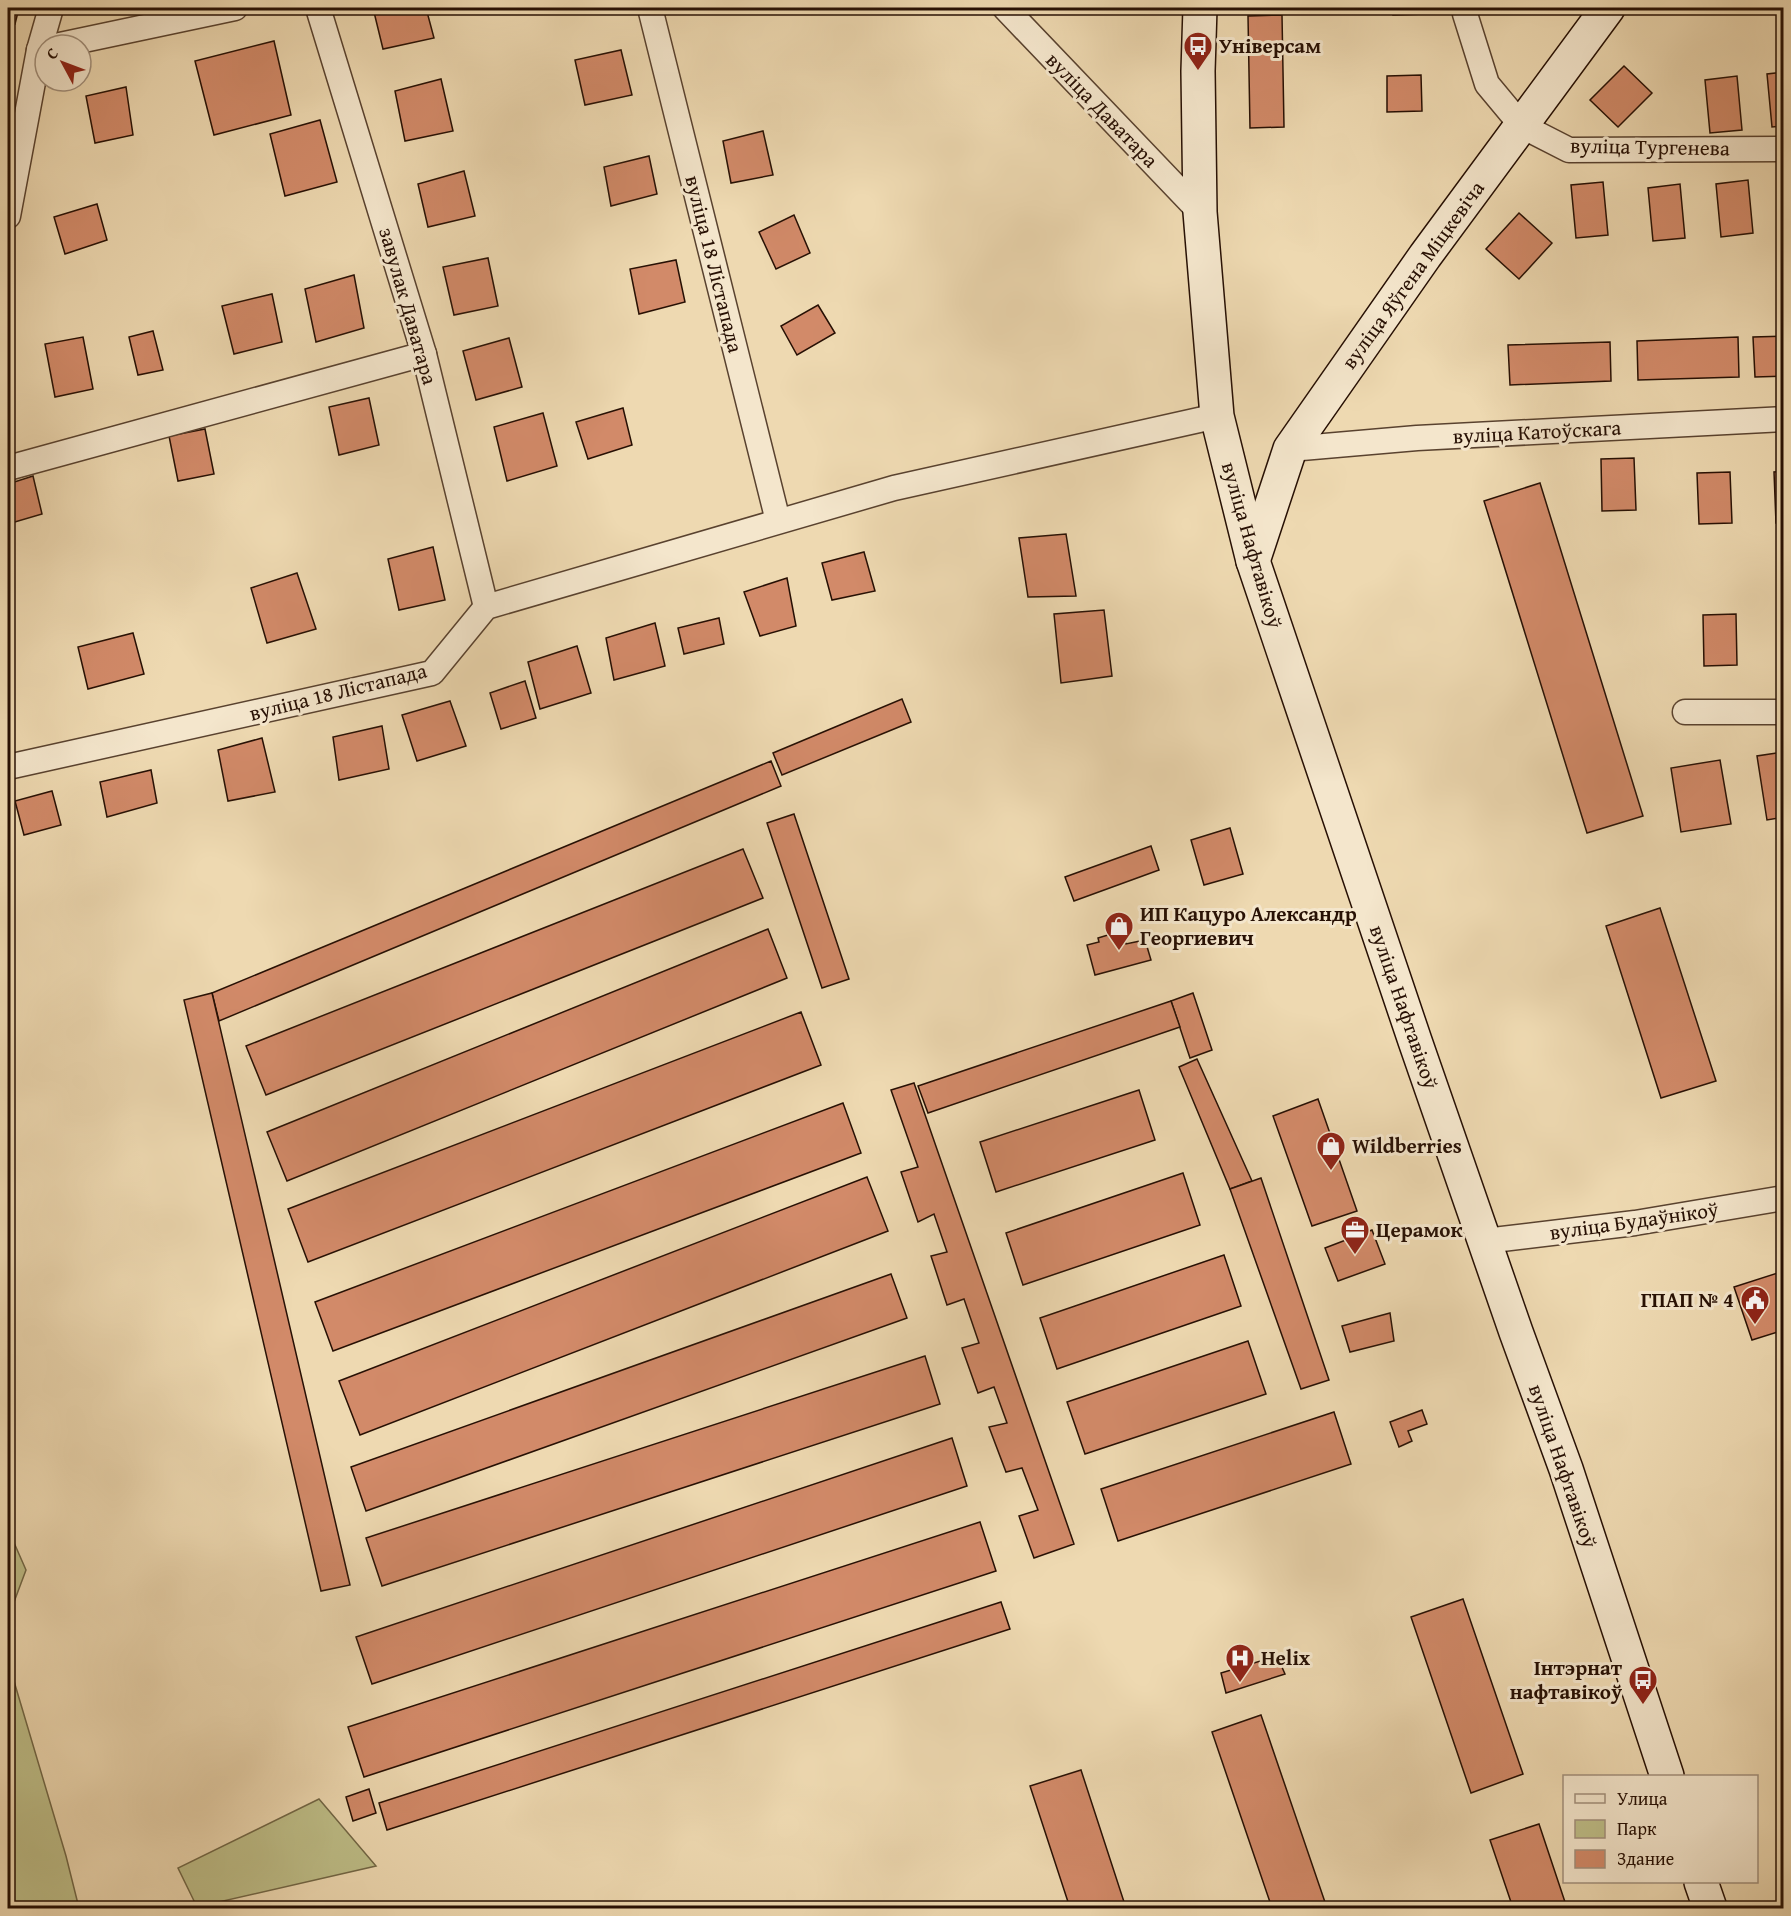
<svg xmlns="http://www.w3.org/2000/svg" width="1791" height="1916" viewBox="0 0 1791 1916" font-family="'Gentium Book Plus',serif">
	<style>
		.green { fill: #bebe88; stroke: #726746; stroke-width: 1.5 }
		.building { fill: #d28a69; stroke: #271004; stroke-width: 1.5 }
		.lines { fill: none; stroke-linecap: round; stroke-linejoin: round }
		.street-casing { stroke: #59422f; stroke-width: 27 }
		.secondary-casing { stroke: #271004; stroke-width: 36 }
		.street { stroke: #f4e6cc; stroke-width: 24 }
		.secondary { stroke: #f4e6cc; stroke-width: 33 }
		.labels { text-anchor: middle; stroke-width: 6; stroke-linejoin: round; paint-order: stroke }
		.poi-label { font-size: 21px; font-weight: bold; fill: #271004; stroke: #f4e6cc; text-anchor: start }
		.street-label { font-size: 21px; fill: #271004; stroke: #f4e6cc }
	</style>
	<rect width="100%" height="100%" fill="#eed9b1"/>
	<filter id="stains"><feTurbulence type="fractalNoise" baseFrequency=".00333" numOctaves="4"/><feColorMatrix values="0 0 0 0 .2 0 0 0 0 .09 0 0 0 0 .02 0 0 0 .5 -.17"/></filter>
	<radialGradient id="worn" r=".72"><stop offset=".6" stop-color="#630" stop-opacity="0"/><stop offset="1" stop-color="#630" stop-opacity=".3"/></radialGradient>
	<g class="green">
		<polygon points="8,1529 26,1570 8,1618"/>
		<polygon points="8,1661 66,1856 79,1908 8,1908"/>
		<polygon points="319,1799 376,1866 197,1907 178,1868"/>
	</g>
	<g class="building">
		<polygon points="8,8 19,8 15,24 8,22"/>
		<polygon points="373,8 426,8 434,38 383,49"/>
		<polygon points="1393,8 1427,8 1427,14 1393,15"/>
		<polygon points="1282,15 1284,127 1250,128 1248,16"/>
		<polygon points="274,41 291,115 214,135 195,61"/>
		<polygon points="621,50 632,95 585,105 575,60"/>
		<polygon points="1624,66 1652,93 1618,127 1590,100"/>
		<polygon points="1784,72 1784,126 1772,127 1767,74"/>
		<polygon points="1421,75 1422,111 1387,112 1387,76"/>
		<polygon points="1737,76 1742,130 1710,133 1705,80"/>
		<polygon points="441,79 453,131 405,141 395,91"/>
		<polygon points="126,87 133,135 95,143 86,96"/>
		<polygon points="320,120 337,182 285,196 270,134"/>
		<polygon points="763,131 773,175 731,183 723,141"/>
		<polygon points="649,156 657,194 611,206 604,167"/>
		<polygon points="464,171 475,216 428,227 418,184"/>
		<polygon points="1748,180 1753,233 1721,237 1716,184"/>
		<polygon points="1603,182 1608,235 1576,238 1571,185"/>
		<polygon points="1680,184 1685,238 1653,241 1648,188"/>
		<polygon points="97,204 107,240 65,254 54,217"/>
		<polygon points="1519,213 1552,243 1519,279 1486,249"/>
		<polygon points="794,215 810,253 776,269 759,232"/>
		<polygon points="488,258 498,306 454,315 443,267"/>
		<polygon points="676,260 685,302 639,314 630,269"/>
		<polygon points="354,275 364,328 316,342 305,289"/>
		<polygon points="272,294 282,342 234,354 222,306"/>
		<polygon points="818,305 835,333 797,355 781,326"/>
		<polygon points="153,331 163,370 138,375 129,337"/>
		<polygon points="1784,336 1784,376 1755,377 1753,337"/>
		<polygon points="83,337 93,389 55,397 45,344"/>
		<polygon points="1738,337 1739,377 1638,380 1637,341"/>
		<polygon points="509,338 522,387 476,400 463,351"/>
		<polygon points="1610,342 1611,381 1510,385 1508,345"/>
		<polygon points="369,398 379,445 339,455 329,407"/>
		<polygon points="623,408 632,445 588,459 576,422"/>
		<polygon points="543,413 557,466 507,481 494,427"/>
		<polygon points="205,429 214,474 178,481 169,436"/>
		<polygon points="1634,458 1636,510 1602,511 1601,459"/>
		<polygon points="1784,471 1784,523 1776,523 1774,472"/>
		<polygon points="1730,472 1732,523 1699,524 1697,473"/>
		<polygon points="33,476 42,514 8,524 8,484"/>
		<polygon points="1540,483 1643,816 1587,833 1484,501"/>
		<polygon points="1066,534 1076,596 1028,597 1019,538"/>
		<polygon points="433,547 445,600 399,610 388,559"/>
		<polygon points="864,552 875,591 832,600 822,563"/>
		<polygon points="297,573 316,629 267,643 251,588"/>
		<polygon points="787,578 796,626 760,636 744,592"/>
		<polygon points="1104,610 1112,676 1061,683 1054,614"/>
		<polygon points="1736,614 1737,665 1704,666 1703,615"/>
		<polygon points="1781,614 1784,614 1784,665 1783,665"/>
		<polygon points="719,618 724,644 684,654 678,628"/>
		<polygon points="655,623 665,666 614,680 606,638"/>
		<polygon points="133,633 144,674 88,689 78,647"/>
		<polygon points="577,646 591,693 540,709 528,662"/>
		<polygon points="525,681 536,718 501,729 490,693"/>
		<polygon points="902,699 911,722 782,775 773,753"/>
		<polygon points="450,701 466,746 417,761 402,715"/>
		<polygon points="382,726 389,769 339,780 333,737"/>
		<polygon points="262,738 275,792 228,801 218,750"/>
		<polygon points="1784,752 1784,817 1767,820 1757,756"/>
		<polygon points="1720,760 1731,824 1681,832 1671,768"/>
		<polygon points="771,761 781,786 219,1021 212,993"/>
		<polygon points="151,770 157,803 107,817 100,782"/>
		<polygon points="52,791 61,825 24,835 15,801"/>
		<polygon points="794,814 849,979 822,988 767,823"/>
		<polygon points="1230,828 1243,874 1204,885 1191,840"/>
		<polygon points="1151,846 1159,870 1074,901 1065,877"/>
		<polygon points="743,849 763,898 266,1095 246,1046"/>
		<polygon points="1660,908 1716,1081 1661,1098 1606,926"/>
		<polygon points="768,929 787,978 287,1181 267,1132"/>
		<polygon points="1121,931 1126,944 1145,940 1151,960 1095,975 1087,945 1099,942 1098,938"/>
		<polygon points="212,993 350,1585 321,1591 184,1000"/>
		<polygon points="1193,993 1212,1050 1190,1058 1171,1001"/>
		<polygon points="1171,1001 1180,1027 928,1113 918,1086"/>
		<polygon points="801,1012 821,1065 308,1262 288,1209"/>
		<polygon points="1197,1059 1252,1181 1230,1189 1179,1067"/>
		<polygon points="914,1083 1074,1544 1034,1558 1019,1516 1038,1510 1022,1468 1006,1472 989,1427 1007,1423 994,1387 978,1393 962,1348 979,1343 964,1299 947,1305 931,1256 947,1252 934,1214 918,1222 901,1172 918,1167 891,1090"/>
		<polygon points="1139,1090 1155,1140 996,1192 980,1142"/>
		<polygon points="1318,1099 1357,1211 1312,1226 1273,1116"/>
		<polygon points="843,1103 861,1153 333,1351 315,1302"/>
		<polygon points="1183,1173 1200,1225 1023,1285 1006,1233"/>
		<polygon points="867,1177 888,1231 360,1435 339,1381"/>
		<polygon points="1261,1178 1329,1380 1301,1389 1230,1189"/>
		<polygon points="1372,1230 1385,1264 1338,1281 1325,1248"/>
		<polygon points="1224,1255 1241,1306 1057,1369 1040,1318"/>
		<polygon points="1784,1271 1784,1330 1752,1340 1734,1287"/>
		<polygon points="891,1274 907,1318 366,1511 351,1467"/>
		<polygon points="1390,1313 1394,1341 1350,1352 1342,1326"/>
		<polygon points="1248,1341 1266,1394 1085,1454 1067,1402"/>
		<polygon points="925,1356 940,1404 382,1586 366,1538"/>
		<polygon points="1422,1410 1427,1424 1408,1431 1412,1441 1399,1447 1390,1422"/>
		<polygon points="1334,1412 1351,1464 1118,1541 1101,1489"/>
		<polygon points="952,1438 967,1486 372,1684 356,1637"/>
		<polygon points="980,1522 996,1571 364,1777 348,1727"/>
		<polygon points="1463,1599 1523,1774 1471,1793 1411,1617"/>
		<polygon points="1001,1602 1010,1629 387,1830 379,1803"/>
		<polygon points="1277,1656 1285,1674 1226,1693 1221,1673"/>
		<polygon points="1261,1715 1327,1908 1272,1908 1212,1732"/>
		<polygon points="1081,1770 1126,1908 1070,1908 1030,1786"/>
		<polygon points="369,1789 376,1813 353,1821 346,1797"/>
		<polygon points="1539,1824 1567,1908 1513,1908 1490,1840"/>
	</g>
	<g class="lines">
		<g class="street-casing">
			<g id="street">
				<polyline points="318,8 424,354 486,607"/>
				<polyline points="650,8 778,521"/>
				<polyline points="1005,8 1200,212"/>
				<polyline points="1465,8 1465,14 1487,84 1522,126 1569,150 1784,149"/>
				<polyline points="60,45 235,8"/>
				<polyline points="39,50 51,8"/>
				<polyline points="8,216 39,50 45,48"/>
				<polyline points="1290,449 1417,438 1784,419"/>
				<polyline points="8,468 424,354"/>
				<polyline points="1685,712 1784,712"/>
				<polyline points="8,767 432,673 486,607 894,488 1217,416"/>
				<polyline points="1485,1241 1635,1223 1784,1198"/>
			</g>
		</g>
		<g class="secondary-casing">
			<g id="secondary">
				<polyline points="1200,8 1198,71 1200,212 1217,416 1253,561 1415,1041 1516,1332 1566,1469 1667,1776"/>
				<polyline points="1253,561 1290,449 1425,256 1608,8"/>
				<polyline points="1701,1882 1710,1908"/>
			</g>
		</g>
		<use href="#street" class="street"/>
		<use href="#secondary" class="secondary"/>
	</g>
	<defs>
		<g id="bus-pin" transform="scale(1.5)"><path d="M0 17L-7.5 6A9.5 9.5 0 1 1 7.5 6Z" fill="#8f2418" stroke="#f4e6cc"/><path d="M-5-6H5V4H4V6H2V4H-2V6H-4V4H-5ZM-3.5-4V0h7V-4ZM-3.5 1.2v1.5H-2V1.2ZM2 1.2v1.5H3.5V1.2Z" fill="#fff"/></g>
		<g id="shop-pin" transform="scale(1.5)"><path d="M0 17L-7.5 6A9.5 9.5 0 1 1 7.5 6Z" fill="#8f2418" stroke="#f4e6cc"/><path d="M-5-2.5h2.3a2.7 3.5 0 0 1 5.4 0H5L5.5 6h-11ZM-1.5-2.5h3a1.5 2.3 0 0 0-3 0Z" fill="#fff"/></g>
		<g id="office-pin" transform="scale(1.5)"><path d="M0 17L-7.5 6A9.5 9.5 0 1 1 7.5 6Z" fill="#8f2418" stroke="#f4e6cc"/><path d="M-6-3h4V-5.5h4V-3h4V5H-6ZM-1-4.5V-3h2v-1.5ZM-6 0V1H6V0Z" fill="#fff"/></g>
		<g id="civic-pin" transform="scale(1.5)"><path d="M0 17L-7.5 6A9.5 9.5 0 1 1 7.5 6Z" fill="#8f2418" stroke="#f4e6cc"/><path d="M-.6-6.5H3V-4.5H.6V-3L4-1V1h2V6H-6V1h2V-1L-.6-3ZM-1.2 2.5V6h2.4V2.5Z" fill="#fff"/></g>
		<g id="hospital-pin" transform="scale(1.5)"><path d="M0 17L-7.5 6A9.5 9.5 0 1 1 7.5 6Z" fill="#8f2418" stroke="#f4e6cc"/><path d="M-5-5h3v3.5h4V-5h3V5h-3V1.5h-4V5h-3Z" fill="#fff"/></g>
	</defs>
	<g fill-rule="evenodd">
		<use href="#bus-pin" x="1198" y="46"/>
		<use href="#shop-pin" x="1119" y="926"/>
		<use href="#shop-pin" x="1331" y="1146"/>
		<use href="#office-pin" x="1355" y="1230"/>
		<use href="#civic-pin" x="1755" y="1300"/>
		<use href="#hospital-pin" x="1240" y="1658"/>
		<use href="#bus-pin" x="1643" y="1680"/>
	</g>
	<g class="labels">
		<g class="poi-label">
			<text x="1219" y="53">Універсам</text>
			<text x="1140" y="921">ИП Кацуро Александр<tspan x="1140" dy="24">Георгиевич</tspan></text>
			<text x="1352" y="1153">Wildberries</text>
			<text x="1376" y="1237">Церамок</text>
			<text x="1734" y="1307" text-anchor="end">ГПАП № 4</text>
			<text x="1261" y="1665">Helix</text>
			<text x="1622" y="1675" text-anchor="end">Інтэрнат<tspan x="1622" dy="24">нафтавікоў</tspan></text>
		</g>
		<g class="street-label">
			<text transform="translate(1102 110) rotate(46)" y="7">вуліца Даватара</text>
			<text transform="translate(1650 147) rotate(1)" y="7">вуліца Тургенева</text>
			<text transform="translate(714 264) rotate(76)" y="7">вуліца 18 Лістапада</text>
			<text transform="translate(1413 275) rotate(-54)" y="7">вуліца Яўгена Міцкевіча</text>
			<text transform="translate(408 306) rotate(74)" y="7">завулак Даватара</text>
			<text transform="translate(1537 432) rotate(-3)" y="7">вуліца Катоўскага</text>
			<text transform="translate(1252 545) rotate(74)" y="7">вуліца Нафтавікоў</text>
			<text transform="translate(338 692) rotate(-14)" y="7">вуліца 18 Лістапада</text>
			<text transform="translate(1404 1007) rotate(71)" y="7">вуліца Нафтавікоў</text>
			<text transform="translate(1634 1221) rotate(-8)" y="7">вуліца Будаўнікоў</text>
			<text transform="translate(1563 1466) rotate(71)" y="7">вуліца Нафтавікоў</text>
		</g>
	</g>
	<rect width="1791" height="1916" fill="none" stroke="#eed9b1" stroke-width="30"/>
	<rect x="9" y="9" width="1773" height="1898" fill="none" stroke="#271004" stroke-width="3"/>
	<rect x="15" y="15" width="1761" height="1886" fill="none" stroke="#271004" stroke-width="1.5"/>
	<rect x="1563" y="1775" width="195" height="108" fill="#f4e6cc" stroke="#a2907c" stroke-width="1.5"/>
	<rect x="1575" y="1794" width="30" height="9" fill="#f4e6cc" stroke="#a2907c" stroke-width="1.5"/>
	<text x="1617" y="1805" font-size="18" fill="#271004">Улица</text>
	<rect x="1575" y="1820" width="30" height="18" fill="#bebe88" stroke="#a2907c" stroke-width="1.5"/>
	<text x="1617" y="1835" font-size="18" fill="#271004">Парк</text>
	<rect x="1575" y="1850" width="30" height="18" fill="#d28a69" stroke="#a2907c" stroke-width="1.5"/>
	<text x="1617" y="1865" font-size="18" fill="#271004">Здание</text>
	<g transform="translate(63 63) rotate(311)"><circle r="28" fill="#f4e6cc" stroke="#a2907c" stroke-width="1.5"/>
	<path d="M0-4.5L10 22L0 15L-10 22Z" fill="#8f2418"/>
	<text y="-9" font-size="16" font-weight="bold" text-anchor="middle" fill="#271004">С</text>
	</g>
	<rect width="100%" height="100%" filter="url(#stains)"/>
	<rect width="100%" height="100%" fill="url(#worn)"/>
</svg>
